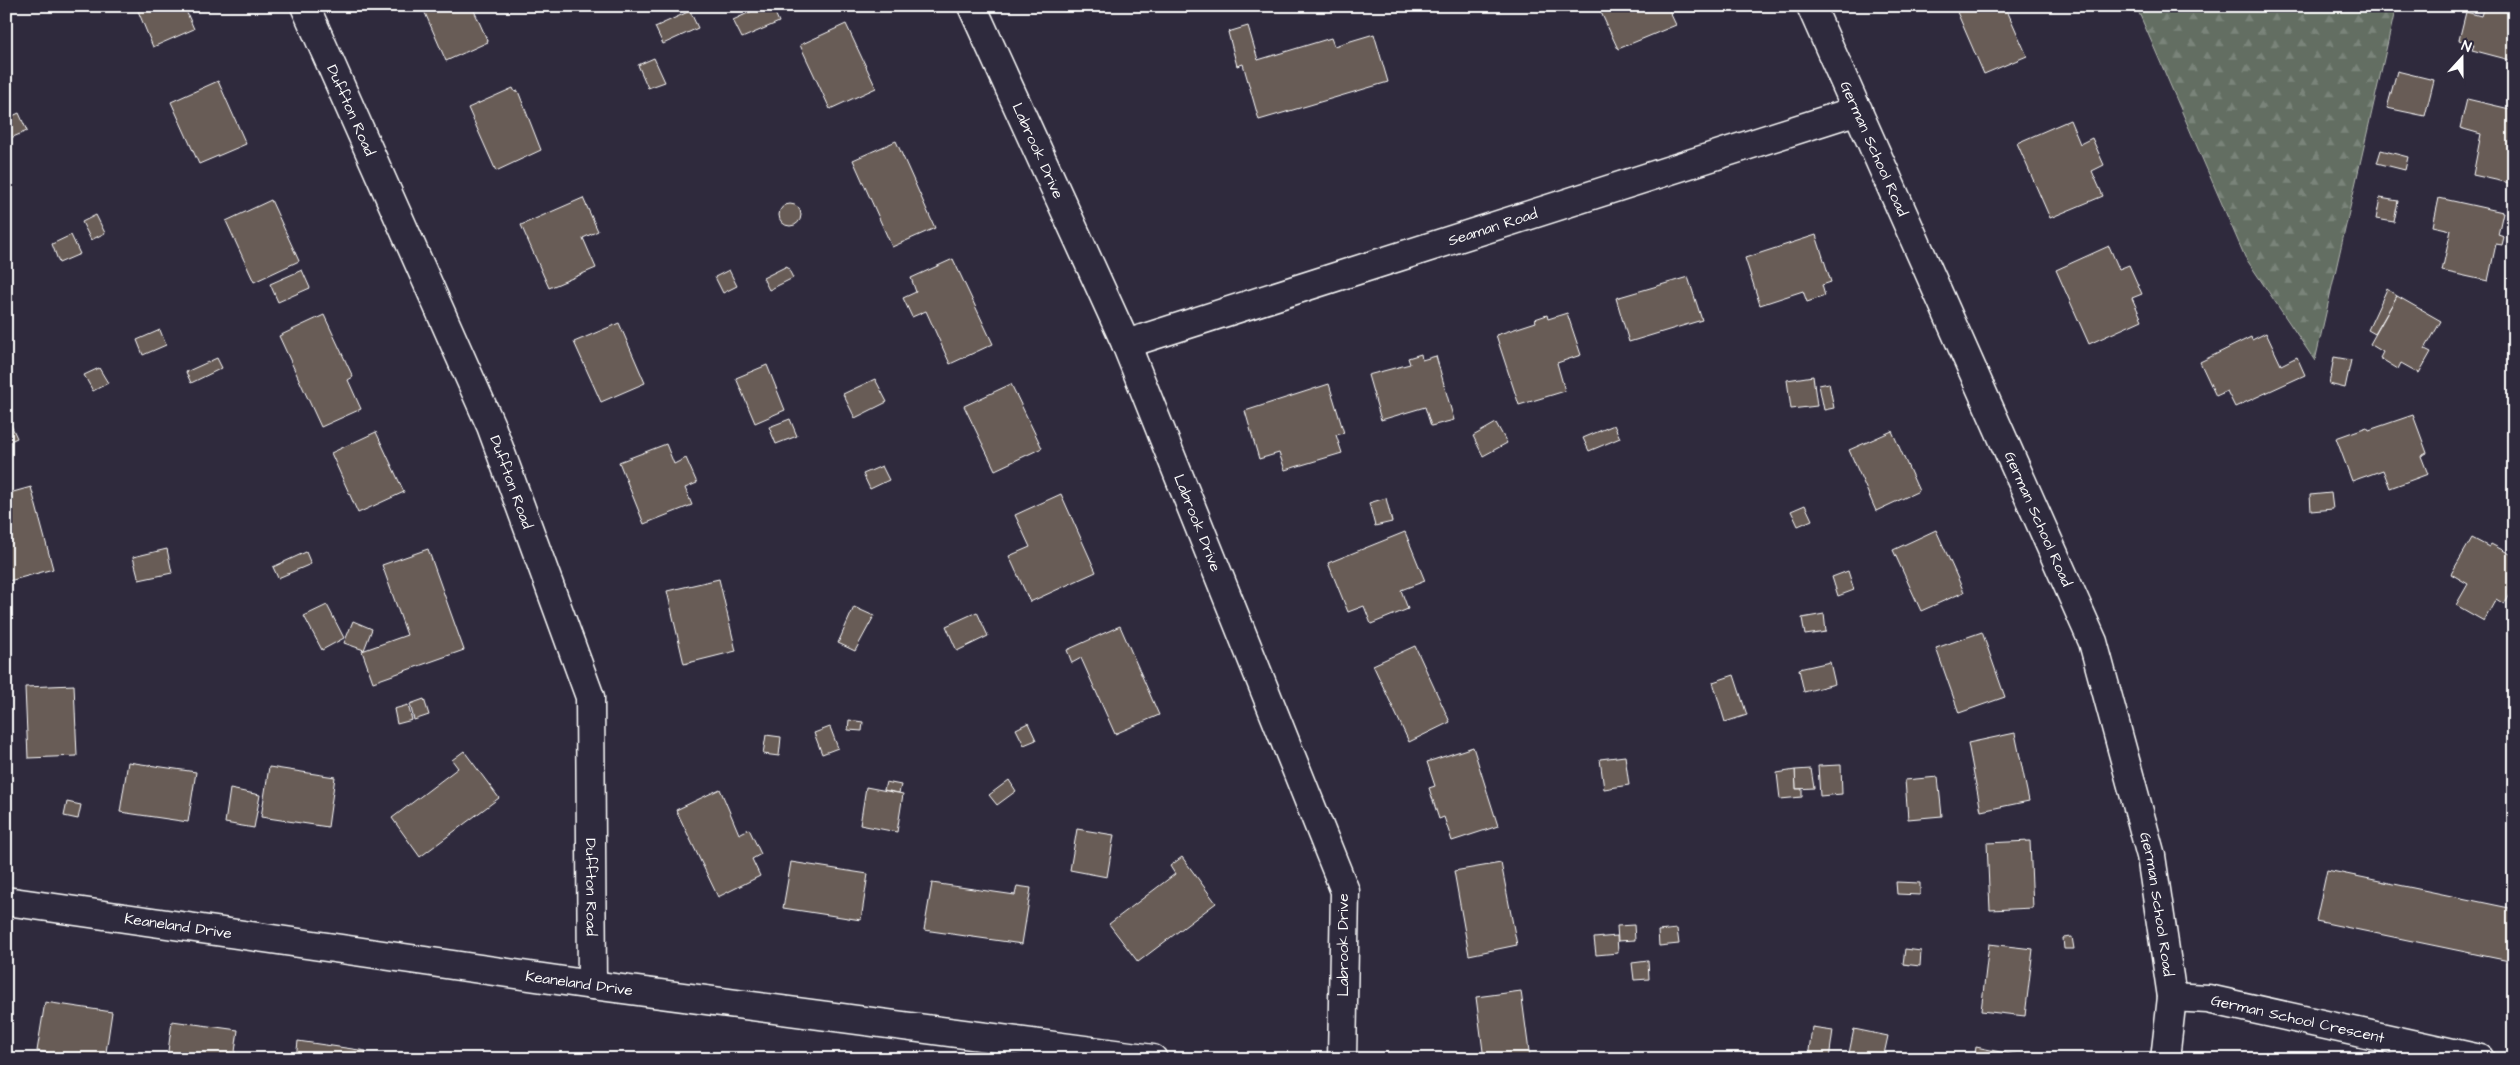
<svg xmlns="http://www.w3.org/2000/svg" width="2520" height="1065" viewBox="0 0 2520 1065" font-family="'Architects Daughter',sans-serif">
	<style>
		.forest { fill: url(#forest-firs); stroke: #b1b6b0 }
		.building { fill: #685b57; stroke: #fff }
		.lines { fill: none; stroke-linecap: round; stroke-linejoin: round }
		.minor-casing { stroke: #fff; stroke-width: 31 }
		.tertiary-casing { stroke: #fff; stroke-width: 31 }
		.minor { stroke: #2f2a3d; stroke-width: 28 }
		.tertiary { stroke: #2f2a3d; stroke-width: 28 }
		.labels { text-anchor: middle; stroke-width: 5; stroke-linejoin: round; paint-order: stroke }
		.street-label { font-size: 15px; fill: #fff; stroke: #2f2a3d }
	</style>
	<defs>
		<pattern id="forest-firs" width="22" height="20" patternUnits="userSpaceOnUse" patternTransform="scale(1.25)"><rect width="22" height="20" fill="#636e62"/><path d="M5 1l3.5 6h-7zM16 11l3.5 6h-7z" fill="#7a847a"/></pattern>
	</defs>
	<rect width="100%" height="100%" fill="#2f2a3d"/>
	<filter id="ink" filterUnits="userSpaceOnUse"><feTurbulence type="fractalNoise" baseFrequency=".02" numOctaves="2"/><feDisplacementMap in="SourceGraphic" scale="10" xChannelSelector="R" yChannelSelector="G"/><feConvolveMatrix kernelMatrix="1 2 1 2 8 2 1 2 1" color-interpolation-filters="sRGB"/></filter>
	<g filter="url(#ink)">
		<polygon class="forest" points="2136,6 2396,6 2315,361 2245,257"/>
		<g class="building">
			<polygon points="136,6 184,6 194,29 153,47"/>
			<polygon points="422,6 472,6 488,42 446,61"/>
			<polygon points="763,6 772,6 779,22 742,38 733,20"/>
			<polygon points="1598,6 1667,6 1676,25 1618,49"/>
			<polygon points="1676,6 1690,6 1678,12"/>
			<polygon points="1969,6 2005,6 2027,56 1984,74 1957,12"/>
			<polygon points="2484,6 2514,9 2514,73 2507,71 2510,60 2472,50 2474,45 2459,40 2466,12 2481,16"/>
			<polygon points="690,11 698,28 663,44 655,27"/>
			<polygon points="846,24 876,88 830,109 800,45"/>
			<polygon points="1248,26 1258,60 1331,38 1334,46 1374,34 1388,82 1259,120 1243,64 1237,66 1228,32"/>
			<polygon points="654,58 665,82 648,88 638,65"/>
			<polygon points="2397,71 2434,80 2425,116 2387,108"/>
			<polygon points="218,81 246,144 199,164 171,102"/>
			<polygon points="513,88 515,92 518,91 541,150 496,171 468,108"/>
			<polygon points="2467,99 2514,110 2514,184 2473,175 2481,134 2460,128"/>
			<polygon points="19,113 27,131 6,140 6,119"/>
			<polygon points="2070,120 2080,144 2092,138 2104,165 2092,171 2103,196 2050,218 2017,143"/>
			<polygon points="896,141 935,228 892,247 853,160"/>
			<polygon points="2381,150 2408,157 2405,170 2377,163"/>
			<polygon points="583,198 598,231 583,238 596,268 549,288 521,225"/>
			<polygon points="2380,198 2398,201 2394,222 2376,219"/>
			<polygon points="2439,198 2503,212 2498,235 2504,237 2502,245 2496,244 2488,281 2442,271 2451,230 2433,226"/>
			<polygon points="271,200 299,261 254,282 226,221"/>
			<circle cx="790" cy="215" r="11"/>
			<polygon points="96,215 105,233 91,240 82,222"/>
			<polygon points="71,235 80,254 59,263 52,244"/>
			<polygon points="1816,235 1831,282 1822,285 1825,296 1807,302 1803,291 1760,305 1745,258"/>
			<polygon points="2109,246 2119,269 2129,265 2142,294 2132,298 2142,320 2089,344 2056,270"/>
			<polygon points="953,259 993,344 950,364 926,311 912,317 903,298 916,292 911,278"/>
			<polygon points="787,266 793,278 769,290 763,278"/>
			<polygon points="302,270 310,288 278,302 270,284"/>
			<polygon points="729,270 737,286 723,293 715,277"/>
			<polygon points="1688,277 1702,320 1629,342 1616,298"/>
			<polygon points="2387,289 2397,296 2375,334 2368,330"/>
			<polygon points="2397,296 2441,321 2425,349 2431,352 2419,373 2401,363 2398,369 2380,358 2383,352 2370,344"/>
			<polygon points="1567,313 1581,355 1557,363 1565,391 1519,405 1496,335 1536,322 1535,319 1547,315 1548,319"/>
			<polygon points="324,315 353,377 348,380 361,409 321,427 279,336"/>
			<polygon points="619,323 645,383 601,402 574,342"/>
			<polygon points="160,330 166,345 143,355 137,340"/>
			<polygon points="2266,333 2281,365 2297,357 2305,375 2235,407 2227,391 2216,396 2200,362 2251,337 2252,340"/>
			<polygon points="1421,354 1422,360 1436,356 1454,420 1431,426 1425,407 1381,420 1368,375 1410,364 1408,358"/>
			<polygon points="2334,357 2351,360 2345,388 2329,384"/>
			<polygon points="217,358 222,368 191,383 186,372"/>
			<polygon points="767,365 785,410 755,423 736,378"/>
			<polygon points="99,368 108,383 93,391 84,375"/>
			<polygon points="1813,376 1817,406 1791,409 1787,380"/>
			<polygon points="875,379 887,402 855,418 843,394"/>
			<polygon points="1829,383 1834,408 1824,410 1819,385"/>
			<polygon points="1011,384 1042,448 995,470 964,406"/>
			<polygon points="1329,384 1344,433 1336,435 1342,453 1285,470 1279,453 1259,459 1245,411"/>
			<polygon points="6,414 17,438 6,443"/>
			<polygon points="2413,415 2427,453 2421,456 2428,474 2390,488 2383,470 2352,481 2336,438 2367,427 2369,430"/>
			<polygon points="790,419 797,436 776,444 769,427"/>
			<polygon points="1496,423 1507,443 1483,456 1473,436"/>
			<polygon points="1614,425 1620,438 1589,451 1583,438"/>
			<polygon points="1892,431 1919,491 1876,511 1849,450"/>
			<polygon points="376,432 404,492 358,513 331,453"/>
			<polygon points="666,444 674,464 686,458 697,483 685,488 692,505 644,524 619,462"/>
			<polygon points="882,466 889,480 870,489 863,474"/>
			<polygon points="31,487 53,569 9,581 6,571 6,494"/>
			<polygon points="2331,493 2333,509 2311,511 2310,495"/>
			<polygon points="1061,494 1096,572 1030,602 1009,556 1030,547 1015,515"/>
			<polygon points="1386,498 1392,522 1375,526 1369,503"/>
			<polygon points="1805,505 1812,520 1798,526 1791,511"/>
			<polygon points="1936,530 1964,592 1921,611 1893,550"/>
			<polygon points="1405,532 1425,581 1401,590 1408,609 1371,624 1364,606 1348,612 1328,563"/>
			<polygon points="2472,538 2489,547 2491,544 2514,556 2514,587 2504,604 2496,599 2484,621 2456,605 2468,584 2451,574"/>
			<polygon points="167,549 172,573 139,580 133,557"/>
			<polygon points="428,549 464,650 373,682 362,651 407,635 382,565"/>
			<polygon points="306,552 311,564 278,578 273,567"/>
			<polygon points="1848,571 1854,590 1838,596 1832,577"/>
			<polygon points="719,579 736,651 684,664 667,591"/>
			<polygon points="327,605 344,638 322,650 304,616"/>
			<polygon points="854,607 874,616 855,651 838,643"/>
			<polygon points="977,612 988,636 957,651 946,626"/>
			<polygon points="1824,614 1826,632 1805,635 1802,618"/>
			<polygon points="353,621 372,629 364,650 344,643"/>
			<polygon points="1120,626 1159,715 1115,734 1081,658 1072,663 1067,650"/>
			<polygon points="1982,632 2005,697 1959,713 1936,648"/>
			<polygon points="1415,646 1450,722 1409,742 1373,665"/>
			<polygon points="1830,662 1835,684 1804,692 1799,669"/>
			<polygon points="1734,675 1747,715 1725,722 1713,682"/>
			<polygon points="74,685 77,756 28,758 25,687"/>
			<polygon points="424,699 429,715 414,720 410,704"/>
			<polygon points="408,705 412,720 397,724 394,709"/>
			<polygon points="849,720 863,722 862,731 848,730"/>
			<polygon points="1028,723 1036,740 1024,745 1016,729"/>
			<polygon points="830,727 838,748 822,754 814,733"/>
			<polygon points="2015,733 2029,801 1981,811 1968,743"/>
			<polygon points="766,735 781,737 779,756 763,754"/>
			<polygon points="1473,747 1498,826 1452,841 1444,817 1439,819 1429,788 1435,786 1427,762"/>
			<polygon points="464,751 499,798 420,857 392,818 458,768 452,760"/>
			<polygon points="1625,756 1629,785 1604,789 1600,759"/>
			<polygon points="128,762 196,772 188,822 120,812"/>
			<polygon points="1841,765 1842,794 1820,796 1818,766"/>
			<polygon points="269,767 335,777 328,827 261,817"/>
			<polygon points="1811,769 1814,788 1796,789 1795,770"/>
			<polygon points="1795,770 1796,789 1802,789 1802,797 1780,799 1777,773"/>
			<polygon points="1938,777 1942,816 1908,819 1905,780"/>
			<polygon points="1009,780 1016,791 997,805 989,795"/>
			<polygon points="886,782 901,785 899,793 884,790"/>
			<polygon points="866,787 903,794 897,832 860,825"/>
			<polygon points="230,789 260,795 254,828 225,823"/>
			<polygon points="720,789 739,834 749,829 761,854 752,859 760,876 718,897 676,810"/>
			<polygon points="67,802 81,805 78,819 64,816"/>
			<polygon points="1077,829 1114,835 1107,877 1070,870"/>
			<polygon points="2030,841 2033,908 1990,910 1987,843"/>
			<polygon points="1182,857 1216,903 1138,962 1109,924 1175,874 1170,866"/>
			<polygon points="791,862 868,874 861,920 783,908"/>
			<polygon points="1501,863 1517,945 1469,955 1454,871"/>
			<polygon points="2327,870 2514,909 2514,962 2316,921"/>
			<polygon points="1896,882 1920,883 1920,895 1897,894"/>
			<polygon points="932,883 1015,895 1017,886 1031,888 1022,944 924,930"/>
			<polygon points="1634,925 1635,940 1618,941 1617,926"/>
			<polygon points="1677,929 1679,944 1659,946 1658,931"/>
			<polygon points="1617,936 1618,953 1596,955 1594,938"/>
			<polygon points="2072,937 2074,949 2064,949 2063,938"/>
			<polygon points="1989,944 2033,949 2025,1016 1981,1011"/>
			<polygon points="1905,949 1921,951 1920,966 1903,964"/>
			<polygon points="1648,961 1649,979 1634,980 1632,963"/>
			<polygon points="1521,991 1530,1059 1484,1059 1476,997"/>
			<polygon points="45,1002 112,1012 105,1059 87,1059 37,1051"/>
			<polygon points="172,1021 238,1030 234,1059 167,1059"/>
			<polygon points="1812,1027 1833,1030 1829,1059 1808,1059"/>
			<polygon points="1854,1029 1888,1036 1883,1059 1848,1058"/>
			<polygon points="298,1041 366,1051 364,1059 296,1059"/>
			<polygon points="1976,1047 2020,1056 2020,1059 1974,1059"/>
		</g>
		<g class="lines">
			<g class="minor-casing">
				<g id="minor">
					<path id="s1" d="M305 6 491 426 590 697 592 985"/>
					<path id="s2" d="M972 6 1126 344 1345 891 1342 1059"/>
					<path id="s3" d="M1126 344 1858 110"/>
					<path id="s4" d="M6 901 592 985 1153 1059"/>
					<path id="s5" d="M2172 997 2208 999 2480 1059"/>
				</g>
			</g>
			<g class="tertiary-casing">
				<g id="tertiary">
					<path id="s6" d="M1811 6 2093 642 2151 856 2172 997 2165 1059"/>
				</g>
			</g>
			<use href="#minor" class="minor"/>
			<use href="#tertiary" class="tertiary"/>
		</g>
	</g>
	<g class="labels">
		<g class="street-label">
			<text dy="5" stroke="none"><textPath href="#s1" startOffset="114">Duffton Road</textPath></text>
			<text dy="5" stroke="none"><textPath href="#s6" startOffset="156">German School Road</textPath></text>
			<text dy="5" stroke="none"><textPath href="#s2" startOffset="159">Labrook Drive</textPath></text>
			<text dy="5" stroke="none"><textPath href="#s3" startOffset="385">Seaman Road</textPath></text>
			<text dy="5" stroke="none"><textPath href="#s1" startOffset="519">Duffton Road</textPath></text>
			<text dy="5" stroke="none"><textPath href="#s6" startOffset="561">German School Road</textPath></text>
			<text dy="5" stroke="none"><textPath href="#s2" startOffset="564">Labrook Drive</textPath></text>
			<text dy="5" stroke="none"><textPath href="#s1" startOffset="938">Duffton Road</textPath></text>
			<text dy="5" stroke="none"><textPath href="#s6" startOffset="966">German School Road</textPath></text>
			<text dy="5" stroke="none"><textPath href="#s4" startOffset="174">Keaneland Drive</textPath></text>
			<text transform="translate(1343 945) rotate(-90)" y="5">Labrook Drive</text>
			<text dy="5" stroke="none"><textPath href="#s4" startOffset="579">Keaneland Drive</textPath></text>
			<text dy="5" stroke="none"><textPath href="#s5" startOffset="128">German School Crescent</textPath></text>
		</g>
	</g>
	<rect width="2520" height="1065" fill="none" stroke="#2f2a3d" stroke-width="25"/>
	<rect x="12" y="12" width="2495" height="1040" fill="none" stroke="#fff" stroke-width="2" filter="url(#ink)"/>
	<g transform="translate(2462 58) rotate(21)" stroke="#2f2a3d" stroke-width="4" paint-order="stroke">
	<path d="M0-4L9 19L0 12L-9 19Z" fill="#ffffff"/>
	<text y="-8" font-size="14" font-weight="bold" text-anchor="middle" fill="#ffffff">N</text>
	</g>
</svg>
